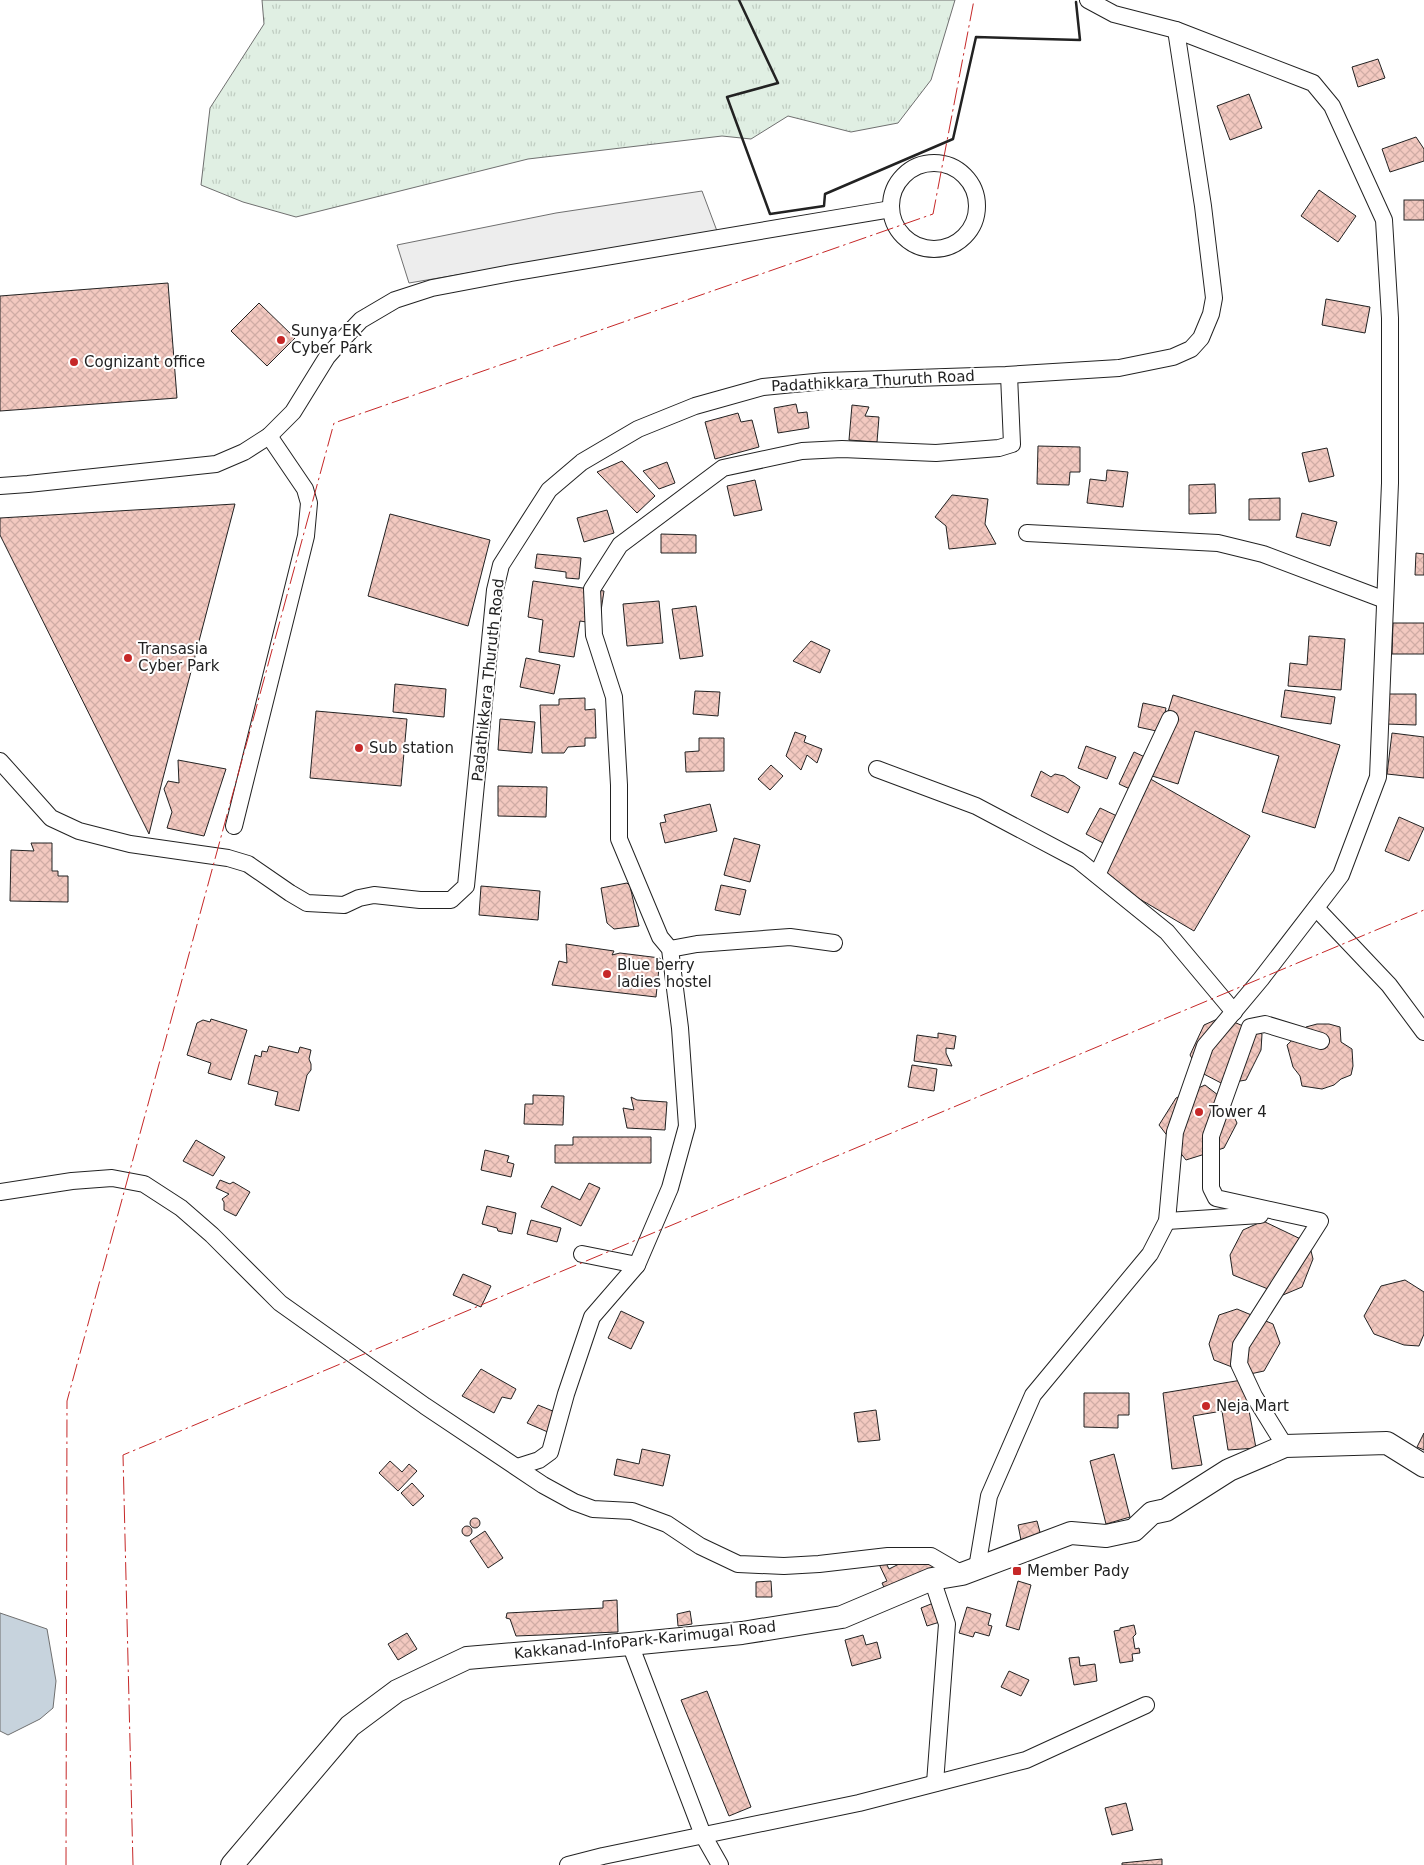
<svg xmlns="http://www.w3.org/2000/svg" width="1424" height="1865" viewBox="0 0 1424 1865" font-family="'DejaVu Sans',sans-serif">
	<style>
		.grass { fill: url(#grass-tufts); stroke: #6f6f6f }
		.parking { fill: #ededed; stroke: #6f6f6f }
		.water { fill: #c7d3dd; stroke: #6f6f6f }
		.building { fill: url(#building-cross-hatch); stroke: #222 }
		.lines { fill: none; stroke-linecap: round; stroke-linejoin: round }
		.minor-casing { stroke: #222; stroke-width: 18 }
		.secondary-casing { stroke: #222; stroke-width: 24 }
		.minor { stroke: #fff; stroke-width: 16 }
		.secondary { stroke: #fff; stroke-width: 22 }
		.wall { stroke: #222; stroke-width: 2.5 }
		.power { stroke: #c62828; stroke-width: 1; stroke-dasharray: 18 4 2.5 4; stroke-linecap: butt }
		.poi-dot { fill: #c62828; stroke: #fff; stroke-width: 2 }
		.labels { text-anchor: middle; stroke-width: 4; stroke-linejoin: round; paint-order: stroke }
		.poi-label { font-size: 15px; fill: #222; stroke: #fff; text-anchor: start }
		.street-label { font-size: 15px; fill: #222; stroke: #fff }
	</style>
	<defs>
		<pattern id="grass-tufts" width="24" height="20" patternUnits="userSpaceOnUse" patternTransform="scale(1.25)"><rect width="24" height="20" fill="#e0efe3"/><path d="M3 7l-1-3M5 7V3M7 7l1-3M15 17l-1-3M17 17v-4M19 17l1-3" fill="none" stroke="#c0cdc2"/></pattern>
		<pattern id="building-cross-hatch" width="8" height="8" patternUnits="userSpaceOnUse" patternTransform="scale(1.25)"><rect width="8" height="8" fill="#f3c9c0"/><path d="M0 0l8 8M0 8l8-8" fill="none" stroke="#d0aca5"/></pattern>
	</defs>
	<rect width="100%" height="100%" fill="#fff"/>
	<polygon class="grass" points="262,0 955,0 931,80 898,123 851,132 788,116 751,139 722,136 528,159 296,217 243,202 201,185 210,108 264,24"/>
	<polygon class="parking" points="702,191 717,231 409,283 397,245 556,213"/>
	<polygon class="water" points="0,1613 47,1629 56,1681 53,1708 40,1719 8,1735 0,1731"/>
	<g class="building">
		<polygon points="1378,59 1385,78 1358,87 1352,67"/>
		<polygon points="1249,94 1262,128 1230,140 1217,106"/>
		<polygon points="1416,137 1424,149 1424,161 1390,172 1382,149"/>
		<polygon points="1319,190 1356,216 1338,242 1301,216"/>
		<rect x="1404" y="200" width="20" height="20"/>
		<polygon points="168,283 177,398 0,411 0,296"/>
		<polygon points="1326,299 1370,307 1365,333 1322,325"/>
		<polygon points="259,303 295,338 267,366 231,331"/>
		<polygon points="796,404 798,413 807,412 809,428 778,433 774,408"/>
		<polygon points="852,405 869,407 865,416 879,417 877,442 849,440"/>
		<polygon points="738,413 741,422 752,420 759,447 715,459 705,422"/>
		<polygon points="1038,446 1080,447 1080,472 1070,472 1069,485 1037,484"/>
		<polygon points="1327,448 1334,476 1309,482 1302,453"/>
		<polygon points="622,461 655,496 637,513 597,472"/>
		<polygon points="667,462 675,483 659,489 643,471"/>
		<polygon points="1107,470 1128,472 1123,507 1087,503 1090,479 1106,481"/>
		<polygon points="755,480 762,510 734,516 727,486"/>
		<polygon points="1215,484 1216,513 1189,514 1189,485"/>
		<polygon points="952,495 988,499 985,524 996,544 949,549 946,526 935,517"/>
		<polygon points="1280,498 1280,520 1249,520 1249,499"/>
		<polygon points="235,504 162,782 149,834 0,535 0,518"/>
		<polygon points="607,510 614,533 584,542 577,518"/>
		<polygon points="1302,513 1337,522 1330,546 1296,537"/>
		<polygon points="390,514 490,540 468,626 368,596"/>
		<polygon points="661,534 696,535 696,553 661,553"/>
		<polygon points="1416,553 1424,554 1424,575 1415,575"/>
		<polygon points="537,554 581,558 579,579 566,578 566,572 535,568"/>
		<polygon points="533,581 604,591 599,624 580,621 574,657 539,652 543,620 528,617"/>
		<polygon points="659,601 663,643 627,646 623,604"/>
		<polygon points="696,606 703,656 680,659 672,609"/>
		<polygon points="1393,623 1424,623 1424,654 1392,654"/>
		<polygon points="1309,636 1345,639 1341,690 1288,686 1290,663 1307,665"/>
		<polygon points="811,641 830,650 820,673 793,661"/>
		<polygon points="526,658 560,665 554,694 520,687"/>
		<polygon points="395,684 446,689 444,717 393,712"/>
		<polygon points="1285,690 1335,697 1331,724 1281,717"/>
		<polygon points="695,691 720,692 718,716 693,714"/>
		<polygon points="1387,694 1416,694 1416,725 1386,724"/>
		<polygon points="1173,695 1340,745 1315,828 1262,812 1279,756 1195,731 1178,784 1149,775"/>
		<polygon points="585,698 585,710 595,709 596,738 585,738 585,746 568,747 564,753 542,753 540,705 559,705 559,699"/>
		<polygon points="1143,703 1166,708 1161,732 1138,727"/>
		<polygon points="316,711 407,719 401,786 310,778"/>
		<polygon points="500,719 535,722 532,753 498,750"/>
		<polygon points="795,732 806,736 804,742 822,749 817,763 807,755 801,770 786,756"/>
		<polygon points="1392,733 1424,737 1424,778 1387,774"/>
		<polygon points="699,738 724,738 724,771 686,772 685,752 699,751"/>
		<polygon points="1086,746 1116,757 1107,779 1078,768"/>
		<polygon points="1134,752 1147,758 1132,790 1119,784"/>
		<polygon points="178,760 226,769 204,836 167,828 172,812 164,789 168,781 179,783"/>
		<polygon points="771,765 783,776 770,790 758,779"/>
		<polygon points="1041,771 1051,777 1055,774 1064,776 1080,787 1068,813 1031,796"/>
		<polygon points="1147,777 1250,836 1194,931 1092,871"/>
		<polygon points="498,786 547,787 546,817 498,816"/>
		<polygon points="710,804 717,831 665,843 660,823 666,822 664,815"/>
		<polygon points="1100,808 1117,816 1103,843 1086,834"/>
		<polygon points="1399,817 1424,828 1409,861 1385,851"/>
		<polygon points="734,838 760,845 750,882 724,875"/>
		<polygon points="31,843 52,843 52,871 58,871 58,876 68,876 68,902 10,901 11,850 34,851"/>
		<polygon points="627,883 630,886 639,926 614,929 607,923 601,888"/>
		<polygon points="721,885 746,890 740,915 715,910"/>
		<polygon points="481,886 540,891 538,920 479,915"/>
		<polygon points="566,944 614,951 612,955 620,953 660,958 656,997 552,985 559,961 567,963"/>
		<polygon points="1222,1017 1262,1034 1261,1050 1246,1080 1223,1084 1200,1072 1190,1055 1204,1025"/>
		<polygon points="211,1019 247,1030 231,1080 208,1073 211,1063 187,1055 197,1023 203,1020 210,1022"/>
		<polygon points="1317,1024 1329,1024 1340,1027 1341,1042 1352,1049 1353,1066 1351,1075 1341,1079 1334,1085 1322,1089 1302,1086 1300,1076 1293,1067 1287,1045 1306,1027"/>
		<polygon points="938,1033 956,1036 954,1049 946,1048 946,1053 952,1066 914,1061 917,1035 938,1038"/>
		<polygon points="269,1046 298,1053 300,1047 311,1050 309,1059 311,1064 311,1070 307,1075 299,1111 275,1105 278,1092 248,1084 255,1055 261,1057 262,1051 267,1052"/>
		<polygon points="912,1065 937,1069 934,1091 908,1087"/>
		<polygon points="1205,1085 1227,1102 1237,1123 1224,1148 1186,1160 1159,1125 1176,1098"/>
		<polygon points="533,1095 564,1096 563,1125 524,1124 525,1104 533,1104"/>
		<polygon points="631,1097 637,1100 667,1102 665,1130 627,1128 623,1108 634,1110"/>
		<polygon points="573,1137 651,1137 651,1163 555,1163 555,1145 573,1145"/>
		<polygon points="196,1140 225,1157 213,1176 183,1161"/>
		<polygon points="485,1150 509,1156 507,1162 514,1164 511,1177 481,1170"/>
		<polygon points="220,1180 230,1184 233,1182 250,1192 236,1216 224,1210 224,1202 222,1199 229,1194 216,1188"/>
		<polygon points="589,1183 600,1188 581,1226 541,1207 552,1186 580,1200"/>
		<polygon points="487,1206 516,1213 512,1234 498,1231 497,1228 482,1224"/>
		<polygon points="531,1220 561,1228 557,1242 527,1234"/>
		<polygon points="1263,1221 1309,1243 1313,1259 1302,1287 1283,1295 1233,1275 1230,1255 1243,1230"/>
		<polygon points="463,1274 491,1286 481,1307 453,1295"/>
		<polygon points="1405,1280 1424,1292 1424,1334 1419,1346 1404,1345 1374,1334 1364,1316 1381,1286"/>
		<polygon points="1237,1309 1273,1324 1280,1343 1264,1371 1250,1374 1214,1360 1209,1344 1219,1315"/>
		<polygon points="621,1311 644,1322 631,1349 608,1338"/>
		<polygon points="481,1369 516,1389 511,1399 502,1397 494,1413 462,1396"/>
		<polygon points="1242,1380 1244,1384 1256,1448 1228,1450 1222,1411 1193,1416 1202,1465 1172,1469 1163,1393"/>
		<polygon points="1084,1393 1129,1393 1129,1415 1118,1415 1118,1428 1084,1427"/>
		<polygon points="538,1405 560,1414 550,1433 527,1423"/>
		<polygon points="876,1410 880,1440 858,1442 854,1413"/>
		<polygon points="1424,1433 1424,1450 1417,1447"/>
		<polygon points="642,1449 670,1455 663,1486 614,1475 617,1459 639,1464"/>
		<polygon points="1114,1454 1130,1517 1106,1524 1090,1461"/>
		<polygon points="390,1461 402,1472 409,1464 417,1471 398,1491 379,1473"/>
		<polygon points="412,1483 424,1496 413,1506 401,1493"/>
		<circle cx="475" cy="1523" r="5"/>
		<polygon points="1037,1521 1041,1536 1021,1540 1018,1525"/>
		<circle cx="467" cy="1531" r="5"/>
		<polygon points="485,1531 503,1558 488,1568 470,1541"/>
		<polygon points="884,1559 889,1569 909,1559 941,1566 886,1592 882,1583 887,1581 878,1562"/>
		<polygon points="771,1581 772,1597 756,1597 756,1582"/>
		<polygon points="1018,1581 1031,1585 1019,1630 1006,1626"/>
		<polygon points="617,1600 618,1632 516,1636 510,1619 506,1618 507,1613 603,1608 603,1601"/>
		<polygon points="936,1602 943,1621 927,1626 921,1608"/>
		<polygon points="967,1607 991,1614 988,1625 992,1626 989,1636 975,1632 973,1637 959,1633"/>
		<polygon points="690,1611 692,1624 678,1626 677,1614"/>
		<polygon points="1134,1625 1136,1634 1133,1637 1135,1649 1139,1648 1140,1653 1132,1654 1133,1661 1120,1663 1114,1631 1120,1630 1120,1628"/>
		<polygon points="407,1633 417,1649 398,1660 388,1644"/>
		<polygon points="863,1635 866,1645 877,1642 881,1658 852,1666 845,1640"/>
		<polygon points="1079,1657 1080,1666 1095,1664 1097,1681 1074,1685 1069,1658"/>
		<polygon points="1009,1671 1029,1680 1021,1696 1001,1687"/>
		<polygon points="707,1691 751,1807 729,1816 681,1700"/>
		<polygon points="1126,1803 1133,1830 1112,1835 1105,1808"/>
		<polygon points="1162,1859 1162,1865 1122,1865 1122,1863"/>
	</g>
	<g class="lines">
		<g class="minor-casing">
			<g id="minor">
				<circle cx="934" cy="206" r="43"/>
				<polyline points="0,486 28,484 216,464 244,452 269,436 293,412 327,357 342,340 361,320 395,300 432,288 511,273 891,209"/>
				<polyline points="1027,533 1218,543 1263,554 1385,600"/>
				<polyline points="0,761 51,818 79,831 130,844 228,858 248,864 290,893 307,903 344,905 359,898 374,895 420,900 451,900 466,886 495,590 501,565 549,490 582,462 638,429 695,406 763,387 825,381 1006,375 1119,368 1173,357 1191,349 1201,338 1211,314 1214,298 1203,206 1176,30"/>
				<polyline points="877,769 976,806 1078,860 1167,932 1234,1012"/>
				<polyline points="234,826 306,536 309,503 305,489 269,436"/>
				<polyline points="1097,875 1170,719"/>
				<polyline points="1316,908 1389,985 1424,1032"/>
				<polyline points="670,949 697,944 790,937 834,943"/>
				<polyline points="0,1192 72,1181 112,1178 144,1184 181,1208 212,1235 280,1303 425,1406 543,1485 574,1502 593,1509 632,1511 667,1524 700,1546 738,1564 784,1566 819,1564 888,1556 931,1556 962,1574"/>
				<polyline points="1167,1221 1260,1215"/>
				<polyline points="582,1254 637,1265 670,1188 687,1126 680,1028 670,949 660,937 619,839 619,785 614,697 594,635 592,589 620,545 723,468 802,451 842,449 936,453 999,448 1012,444 1009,375"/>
				<polyline points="1285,1446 1254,1396 1239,1364 1241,1345 1320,1221 1216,1198 1211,1188 1211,1136 1250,1027 1265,1024 1321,1041"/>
				<polyline points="517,1467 539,1460 550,1452 566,1394 592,1317 637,1265"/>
				<polyline points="977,1568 989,1496 1033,1395 1150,1254 1167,1221 1175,1132 1205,1046 1261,979 1341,875 1378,777 1390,483 1390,318 1384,220 1332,106 1313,83 1176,30 1114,14 1088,0"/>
				<polyline points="932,1579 947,1624 935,1783"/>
				<polyline points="630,1644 703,1835 720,1865"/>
				<polyline points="568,1865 603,1856 859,1803 1026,1760 1146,1705"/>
			</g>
		</g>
		<g class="secondary-casing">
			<polyline id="secondary" points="232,1865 350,1726 397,1691 467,1658 630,1644 742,1633 842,1617 932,1579 962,1574 1071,1533 1106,1536 1134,1530 1152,1513 1166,1510 1229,1470 1285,1446 1387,1443 1424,1466"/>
		</g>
		<use href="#minor" class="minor"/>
		<use href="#secondary" class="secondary"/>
		<polyline class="wall" points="739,0 778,83 727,97 770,214 824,206 825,194 953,139 976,37 1080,40 1076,2"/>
		<g class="power">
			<polyline points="66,1865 67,1401 334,423 933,214 974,0"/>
			<polyline points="133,1865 123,1455 1424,910"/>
		</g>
	</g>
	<g class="poi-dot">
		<circle cx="281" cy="340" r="5"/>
		<circle cx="74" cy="362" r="5"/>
		<circle cx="128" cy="658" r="5"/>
		<circle cx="359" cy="748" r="5"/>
		<circle cx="607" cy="974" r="5"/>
		<circle cx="1199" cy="1112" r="5"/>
		<circle cx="1206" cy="1406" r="5"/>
		<rect x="1012" y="1566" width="10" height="10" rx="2.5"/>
	</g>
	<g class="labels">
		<g class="poi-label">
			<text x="291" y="336">Sunya EK<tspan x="291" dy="17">Cyber Park</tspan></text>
			<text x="84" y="367">Cognizant office</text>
			<text x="138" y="654">Transasia<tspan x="138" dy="17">Cyber Park</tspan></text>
			<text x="369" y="753">Sub station</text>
			<text x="617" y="970">Blue berry<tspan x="617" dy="17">ladies hostel</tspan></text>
			<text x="1209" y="1117">Tower 4</text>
			<text x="1216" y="1411">Neja Mart</text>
			<text x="1027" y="1576">Member Pady</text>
		</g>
		<g class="street-label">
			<text transform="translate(873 381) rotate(-3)" y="5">Padathikkara Thuruth Road</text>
			<text transform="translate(488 680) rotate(-84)" y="5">Padathikkara Thuruth Road</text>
			<text transform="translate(645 1640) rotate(-6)" y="5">Kakkanad-InfoPark-Karimugal Road</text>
		</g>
	</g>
</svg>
